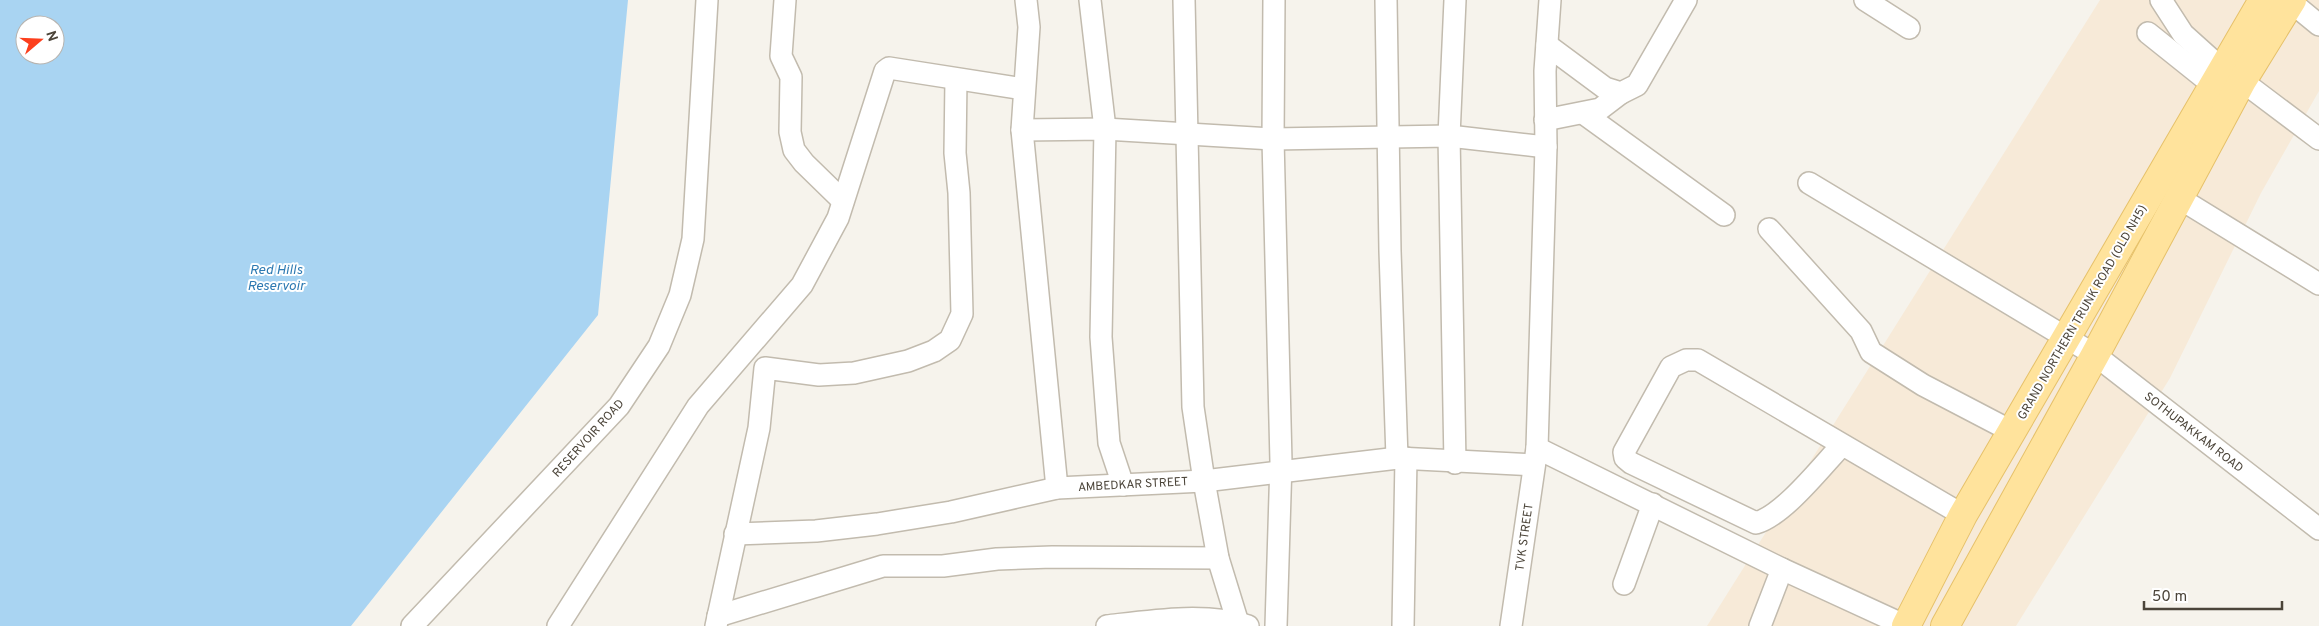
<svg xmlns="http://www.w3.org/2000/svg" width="2319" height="626" viewBox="0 0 2319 626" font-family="Overpass,sans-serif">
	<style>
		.commercial { fill: #f7ead8 }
		.water { fill: #a9d4f2; fill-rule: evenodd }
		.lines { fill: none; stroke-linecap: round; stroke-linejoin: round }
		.minor-casing { stroke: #c2bbae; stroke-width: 24 }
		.major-casing { stroke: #e6c16a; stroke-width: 30 }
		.minor { stroke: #fff; stroke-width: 21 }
		.major { stroke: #ffe39c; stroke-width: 28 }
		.labels { text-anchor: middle; stroke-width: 4; stroke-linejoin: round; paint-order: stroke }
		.street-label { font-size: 12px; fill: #4b4439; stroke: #fff }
		.water-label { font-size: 14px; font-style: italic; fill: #2e7ab2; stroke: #fff }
	</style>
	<rect width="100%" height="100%" fill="#f6f3ec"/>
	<polygon class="commercial" points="2100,0 2319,0 2319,91 2261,193 2170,378 2016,626 1707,626"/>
	<path class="water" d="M0 0H628L598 315 351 626H0ZM25 25H55V55H25Z"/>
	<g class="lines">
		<g class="minor-casing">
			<g id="minor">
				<polyline points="785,0 781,56 791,77 790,132 794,150 804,163 843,201"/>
				<polyline points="1026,0 1029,27 1022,130 1057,488"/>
				<polyline points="1090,0 1105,129 1101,337 1109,443 1123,485"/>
				<polyline points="1184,0 1193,407 1204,481 1218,558 1238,623"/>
				<polyline points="1274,0 1273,139 1281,462 1276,626"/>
				<polyline points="1386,0 1390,251 1397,458"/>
				<polyline points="1455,0 1449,136 1455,463"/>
				<polyline points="1865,0 1909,28"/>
				<polyline points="2161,0 2183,34 2223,70 2242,81 2319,139"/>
				<polyline points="2291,2 2319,25"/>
				<polyline points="2148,33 2213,85"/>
				<polyline points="1547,45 1605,88 1621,93 1637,85 1686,0"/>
				<polyline points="1583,113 1724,215"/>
				<polyline points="1545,120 1600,109 1621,93"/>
				<polyline points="1022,130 1105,129 1273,139 1449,136 1546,147"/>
				<polyline points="1809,183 2095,355 2319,529"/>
				<polyline points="2179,198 2319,284"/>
				<polyline points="1769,229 1861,331 1871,352 1923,385 2013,432"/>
				<path d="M1842 445C1822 466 1784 515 1756 523L1631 463 1625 458 1624 452 1671 367 1686 360H1698L1963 515"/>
				<polyline points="1537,448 1782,569 1906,626"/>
				<polyline points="735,534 816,531 877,524 951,512 1057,488 1204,481 1398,458 1534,465"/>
				<polyline points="1624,584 1653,504"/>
				<polyline points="718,616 883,566 943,566 997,559 1052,557 1218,558"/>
				<polyline points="412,626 619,406 659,346 680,295 693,239 707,0"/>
				<polyline points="558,626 698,406 802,285 838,218 885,71 889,68 1024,89"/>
				<polyline points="716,626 759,428 765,368 819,375 854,373 908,361 934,351 950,340 962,314 959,193 955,153 956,79"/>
				<path d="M1107 626C1149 621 1206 612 1248 626"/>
				<polyline points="1403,626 1406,458"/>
				<polyline points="1511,626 1537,448 1546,147 1545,71 1550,0"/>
				<polyline points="1760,626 1782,569"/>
			</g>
		</g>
		<g class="major-casing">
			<g id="major">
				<polyline points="1906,626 1963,515 2263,0"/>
				<polyline points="1945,626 2095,355 2242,81 2292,0"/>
			</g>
		</g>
		<use href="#minor" class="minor"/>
		<use href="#major" class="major"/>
	</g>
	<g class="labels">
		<g class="street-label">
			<text transform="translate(2082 312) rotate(-60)" y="4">GRAND NORTHERN TRUNK ROAD (OLD NH5)</text>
			<text transform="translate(2194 432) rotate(38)" y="4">SOTHUPAKKAM ROAD</text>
			<text transform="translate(588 438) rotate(-48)" y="4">RESERVOIR ROAD</text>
			<text transform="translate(1133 484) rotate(-3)" y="4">AMBEDKAR STREET</text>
			<text transform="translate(1524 537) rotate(-82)" y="4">TVK STREET</text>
		</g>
		<g class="water-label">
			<text x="276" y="274">Red Hills<tspan x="276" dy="16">Reservoir</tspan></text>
		</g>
	</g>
	<g transform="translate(40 40) rotate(71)"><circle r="24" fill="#ffffff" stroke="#b7b4b0"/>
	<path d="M0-4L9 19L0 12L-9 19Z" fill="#fc3f1d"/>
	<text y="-8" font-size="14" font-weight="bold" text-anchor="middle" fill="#4b4439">N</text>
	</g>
	<path d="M2144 601v8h138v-8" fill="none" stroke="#4b4439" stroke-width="2.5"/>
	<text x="2152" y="601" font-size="15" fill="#4b4439" stroke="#ffffff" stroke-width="4" paint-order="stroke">50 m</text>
</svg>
